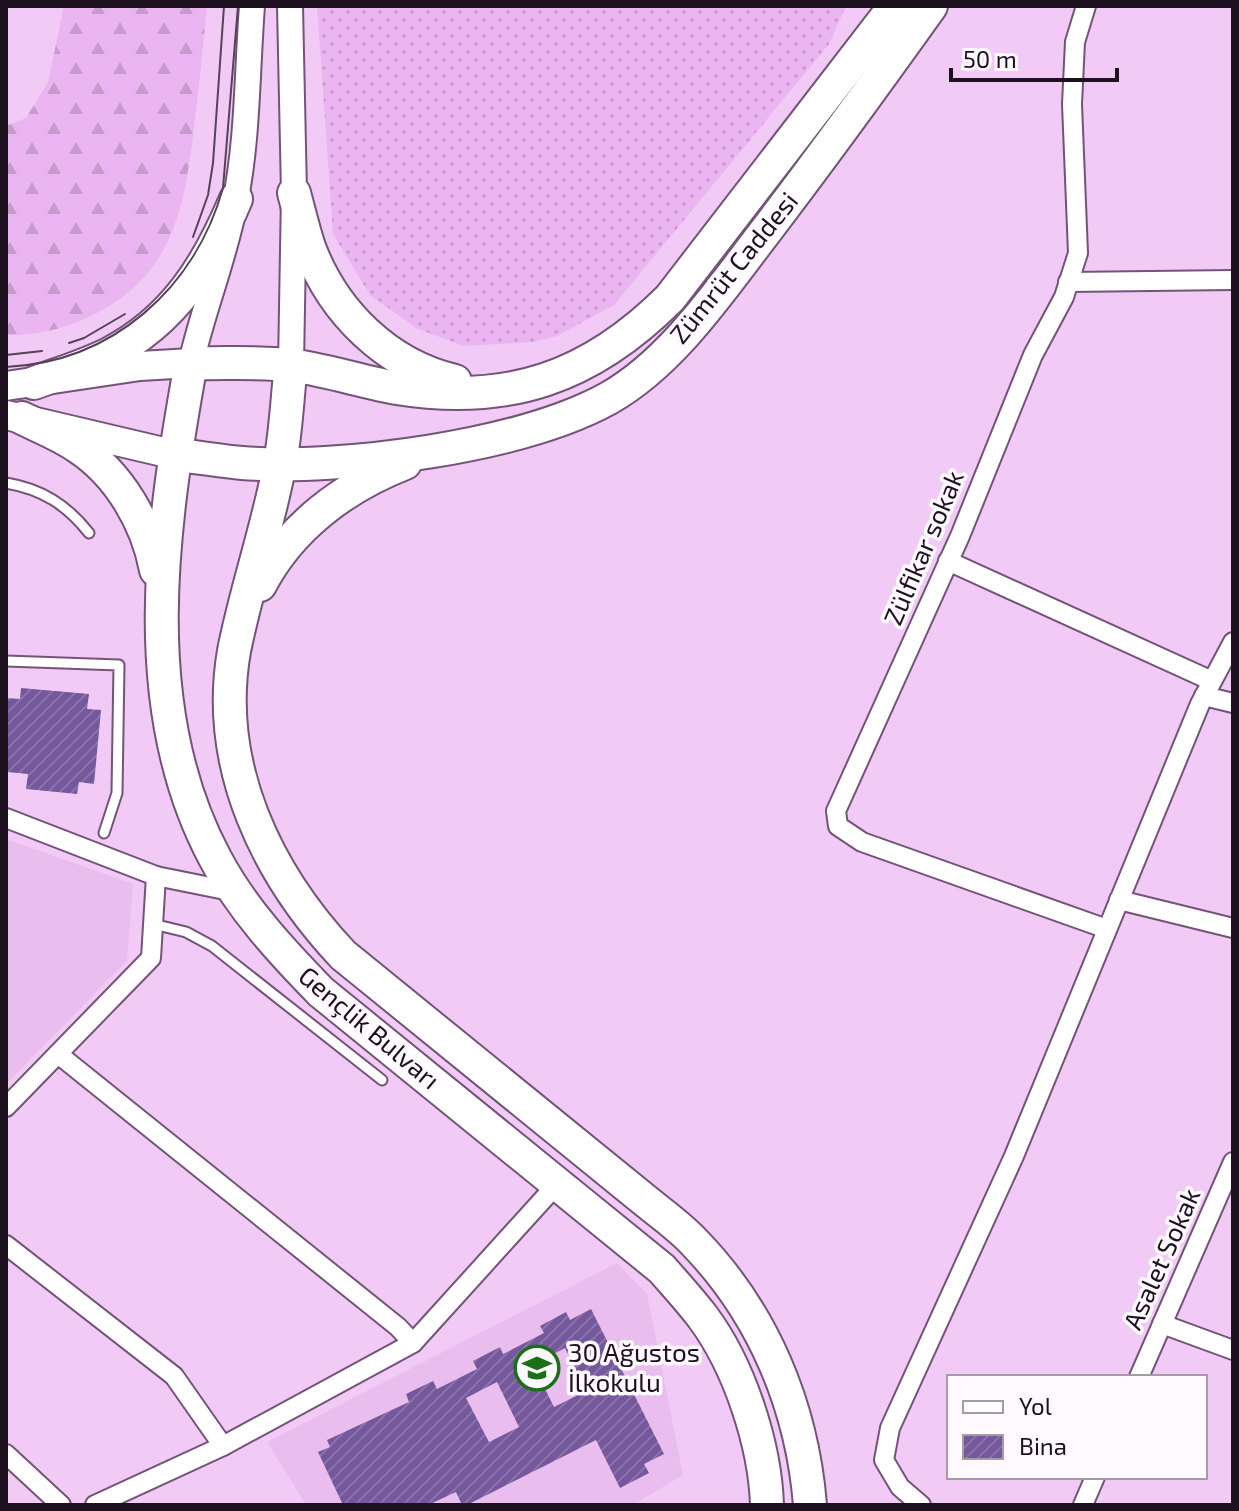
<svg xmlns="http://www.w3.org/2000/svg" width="1239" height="1511" viewBox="0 0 1239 1511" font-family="'Exo 2',sans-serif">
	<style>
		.built { fill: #e9beef }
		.grass { fill: url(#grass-dots) }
		.forest { fill: url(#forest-firs) }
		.building { fill: url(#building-hatch); fill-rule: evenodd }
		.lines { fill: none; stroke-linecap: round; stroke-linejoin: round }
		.lane-casing { stroke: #745379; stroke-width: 13 }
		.street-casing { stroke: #745379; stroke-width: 22 }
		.secondary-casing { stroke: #745379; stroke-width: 28 }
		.primary-casing { stroke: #745379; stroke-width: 32 }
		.highway-casing { stroke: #745379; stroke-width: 36 }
		.lane { stroke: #fff; stroke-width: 9 }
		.street { stroke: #fff; stroke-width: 18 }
		.secondary { stroke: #fff; stroke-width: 24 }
		.primary { stroke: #fff; stroke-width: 28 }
		.highway { stroke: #fff; stroke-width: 32 }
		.tram { stroke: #554158; stroke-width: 2 }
		.labels { text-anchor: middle; stroke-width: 7; stroke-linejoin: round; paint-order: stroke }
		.street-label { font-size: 26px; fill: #1d101f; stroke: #fdf9fe }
		.poi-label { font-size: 26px; fill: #1d101f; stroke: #fdf9fe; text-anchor: start }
	</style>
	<defs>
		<pattern id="grass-dots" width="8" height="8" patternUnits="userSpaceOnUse" patternTransform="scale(2)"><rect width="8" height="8" fill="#eab5f1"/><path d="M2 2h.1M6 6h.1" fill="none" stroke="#c89bce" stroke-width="1.8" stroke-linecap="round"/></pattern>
		<pattern id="forest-firs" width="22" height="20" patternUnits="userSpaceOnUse" patternTransform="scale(2)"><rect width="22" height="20" fill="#eab5f1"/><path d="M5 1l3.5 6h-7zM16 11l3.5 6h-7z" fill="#c89bce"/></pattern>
		<pattern id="building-hatch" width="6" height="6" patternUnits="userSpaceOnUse" patternTransform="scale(2)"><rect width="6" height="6" fill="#74579c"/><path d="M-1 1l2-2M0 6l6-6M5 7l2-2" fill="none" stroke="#8974a6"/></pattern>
	</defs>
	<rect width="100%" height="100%" fill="#f1cbf6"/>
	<g class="built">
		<polygon points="6,839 133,884 127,961 6,1084"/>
		<polygon points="617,1263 647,1294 683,1475 633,1505 306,1505 267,1442"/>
	</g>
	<polygon class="grass" points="317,6 846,6 829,44 614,305 557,336 533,342 464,346 418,329 370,295 333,234"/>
	<path class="forest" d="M64 6H207C203 46 199 87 194 127 185 204 174 272 99 312 71 327 38 336 6 335V126L26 118 48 82Z"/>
	<g class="building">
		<polygon points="21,688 89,694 87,709 101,710 94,784 79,782 77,794 26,789 28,774 8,772 6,698 20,699"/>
		<path d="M591 1309 664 1454 644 1464 649 1473 620 1488 596 1440 467 1505H462L456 1492 428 1505H343L318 1452 330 1447 327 1440 409 1402 406 1394 433 1381 437 1389 477 1369 473 1361 500 1347 503 1354 544 1333 540 1326 566 1312 570 1320ZM565 1348 586 1391 554 1407 533 1365ZM497 1382 519 1427 489 1442 466 1398Z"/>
	</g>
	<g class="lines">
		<g class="lane-casing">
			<g id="lane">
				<path d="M6 483C42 489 67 505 89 533"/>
				<polyline points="6,661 119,665 117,793 104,833"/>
				<polyline points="153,924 186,932 212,946 382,1080"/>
			</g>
		</g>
		<g class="street-casing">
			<g id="street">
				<polyline points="1086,6 1075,42 1072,104 1078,253 1064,297 1033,355 960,536 836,811 838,826 862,842 1107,929"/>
				<polyline points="1068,282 1233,280"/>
				<polyline points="948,561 1212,681"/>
				<polyline points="1204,696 1233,703"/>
				<polyline points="6,818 156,876 235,892"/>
				<polyline points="1119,900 1233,928"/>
				<polyline points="58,1054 398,1327 413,1343"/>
				<polyline points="6,1107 151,958 156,876"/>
				<polyline points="6,1245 174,1376 223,1446"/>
				<polyline points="1162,1324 1233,1350"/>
				<polyline points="1139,1377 1233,1162"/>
				<polyline points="6,1454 61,1505"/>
				<polyline points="95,1505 223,1446 413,1343 558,1183"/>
				<polyline points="921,1505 900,1487 884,1460 890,1428 1014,1156 1200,704 1233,642"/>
				<polyline points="1083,1505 1095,1477"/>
			</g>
		</g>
		<g class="secondary-casing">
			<g id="secondary">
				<polyline points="290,6 294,193 291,365"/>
				<path d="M191 363C203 309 225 257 235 203 248 138 247 71 252 6"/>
			</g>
		</g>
		<g class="primary-casing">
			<g id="primary">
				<polyline points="6,386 140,366 191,363"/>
				<polyline points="6,415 176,455"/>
			</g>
		</g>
		<g class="highway-casing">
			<g id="highway">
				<path d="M294 193C299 211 303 229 309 247 333 312 387 365 455 381"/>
				<path d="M291 365C287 399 286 435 279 468 267 530 246 590 234 651 214 766 267 874 343 955L647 1202C663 1215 680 1227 694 1242 763 1313 802 1406 810 1505"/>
				<path d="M34 383C58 374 85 366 109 354 175 320 208 265 236 199"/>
				<path d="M22 418C40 427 61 435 78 447 119 474 147 522 156 570"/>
				<path d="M176 455C198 457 220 461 242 463 342 470 521 447 609 398 672 362 719 292 762 236 820 160 876 83 931 6"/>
				<path d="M260 585C290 527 344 487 405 463"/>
				<path d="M767 1505C765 1444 739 1365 702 1316 689 1299 675 1284 662 1269L321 992C282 952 241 908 215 858 134 707 162 524 191 363 226 364 262 361 296 366 330 371 363 382 397 388 509 406 591 377 670 298L895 6"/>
			</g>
		</g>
		<use href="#lane" class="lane"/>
		<use href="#street" class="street"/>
		<use href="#secondary" class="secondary"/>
		<use href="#primary" class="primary"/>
		<use href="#highway" class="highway"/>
		<g class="tram">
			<polyline points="193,237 208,195 213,163 224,6"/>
			<polyline points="69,343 84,338 125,314"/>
			<polyline points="6,355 42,351"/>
			<path d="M6 367C113 362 195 288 223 188L238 6"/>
		</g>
	</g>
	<defs>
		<g id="school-ring" transform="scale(2.3)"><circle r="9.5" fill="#fdf9fe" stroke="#1a6f17" stroke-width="1.5"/><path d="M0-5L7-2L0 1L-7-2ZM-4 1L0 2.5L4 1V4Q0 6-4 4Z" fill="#1a6f17"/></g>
	</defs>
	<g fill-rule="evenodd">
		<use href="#school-ring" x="537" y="1368"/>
	</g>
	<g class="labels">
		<g class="street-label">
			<text transform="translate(734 268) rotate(-51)" y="9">Zümrüt Caddesi</text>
			<text transform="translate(924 548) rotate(-67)" y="9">Zülfikar sokak</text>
			<text transform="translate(369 1028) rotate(40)" y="9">Gençlik Bulvarı</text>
			<text transform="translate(1162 1259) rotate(-66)" y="9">Asalet Sokak</text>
		</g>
		<g class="poi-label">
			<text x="568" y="1362">30 Ağustos<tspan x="568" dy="30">İlkokulu</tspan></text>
		</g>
	</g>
	<rect width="1239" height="1511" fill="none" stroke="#1d101f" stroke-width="16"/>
	<rect x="947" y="1375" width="260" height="104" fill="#fdf9fe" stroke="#a39ca5" stroke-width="2"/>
	<rect x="963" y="1401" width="40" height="12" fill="#ffffff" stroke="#a39ca5" stroke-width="2"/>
	<text x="1019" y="1415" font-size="24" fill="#1d101f">Yol</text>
	<rect x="963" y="1435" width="40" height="24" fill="url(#building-hatch)" stroke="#a39ca5" stroke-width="2"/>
	<text x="1019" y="1455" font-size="24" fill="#1d101f">Bina</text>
	<path d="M951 68v12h166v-12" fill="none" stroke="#1d101f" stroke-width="4"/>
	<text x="963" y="68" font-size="24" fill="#1d101f" stroke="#fdf9fe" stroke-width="6" paint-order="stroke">50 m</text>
</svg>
